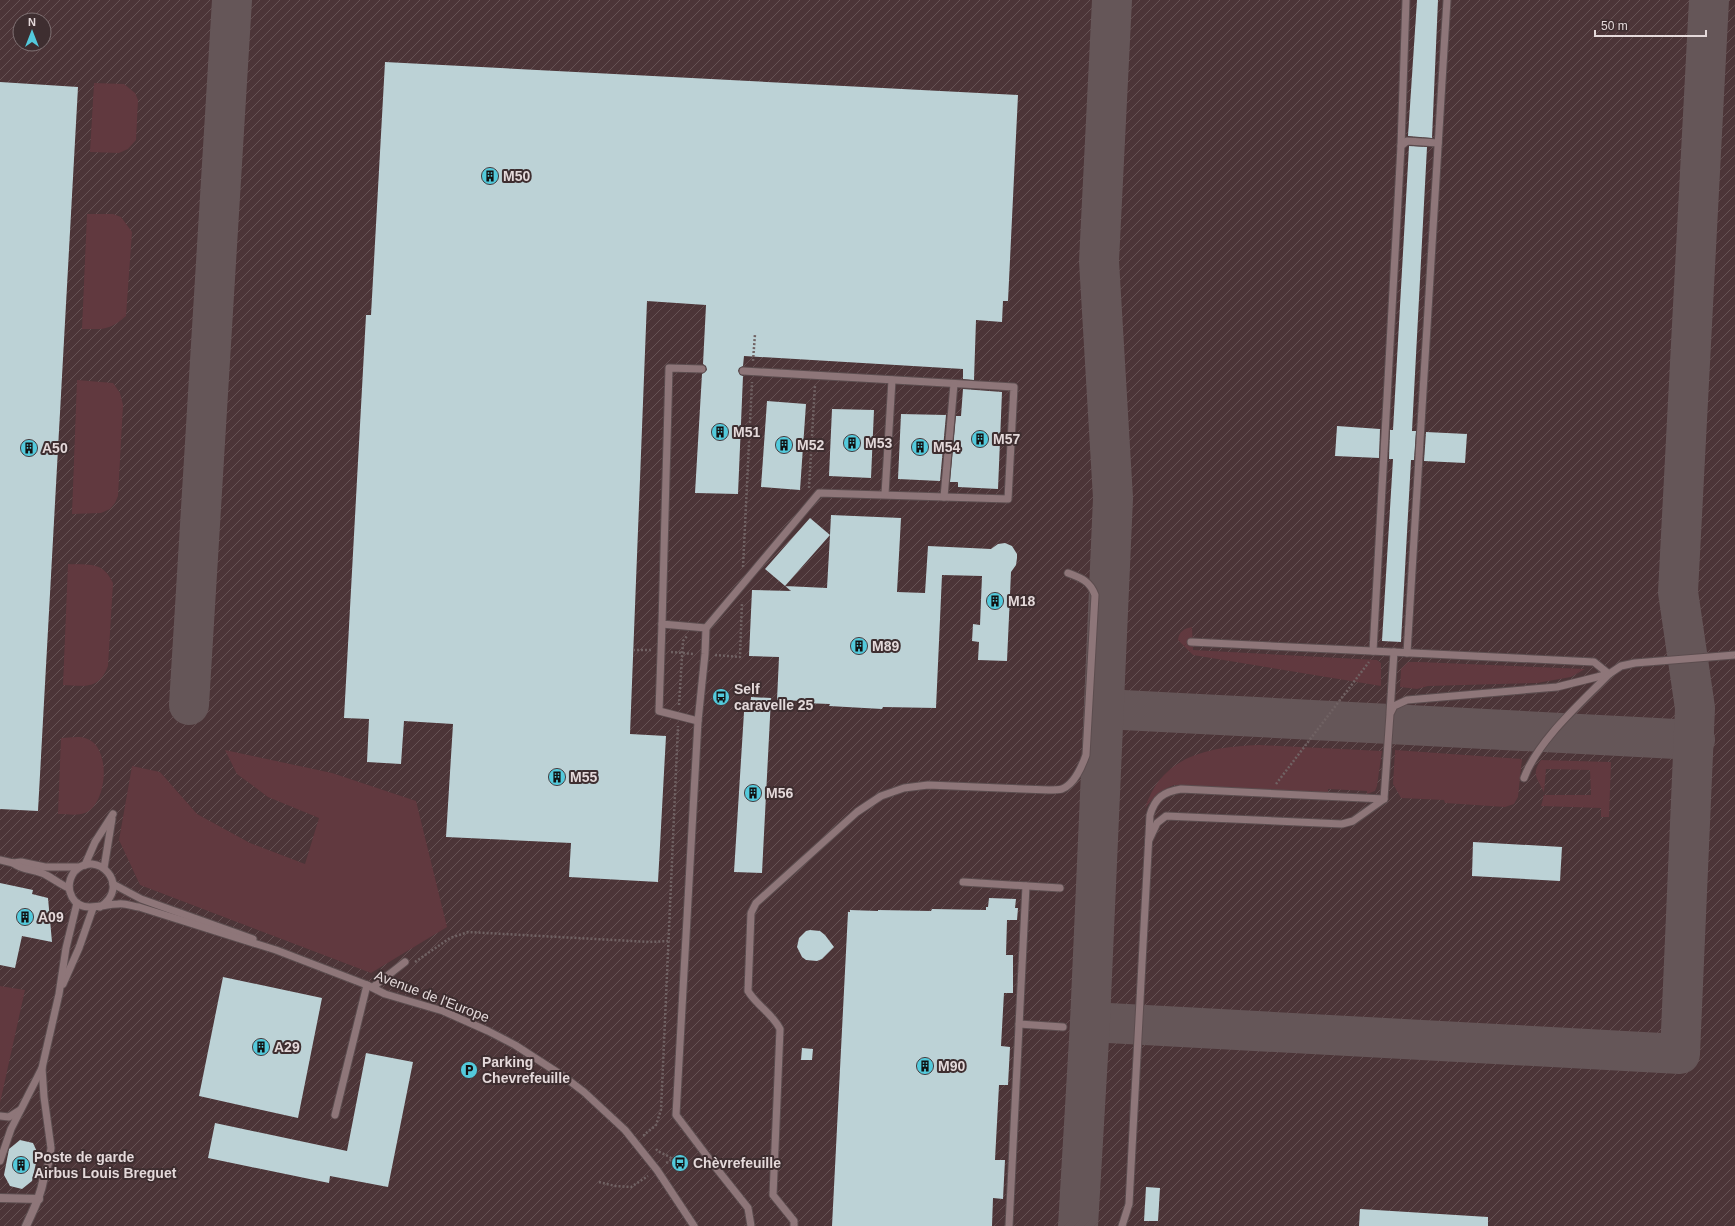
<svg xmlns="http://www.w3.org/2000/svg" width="1735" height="1226" viewBox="0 0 1735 1226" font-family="Helvetica,sans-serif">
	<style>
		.industrial { fill: url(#industrial-furrows); fill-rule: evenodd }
		.grass { fill: #61393f }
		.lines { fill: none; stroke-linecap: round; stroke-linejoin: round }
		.taxiway { stroke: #655658; stroke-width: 40 }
		.building { fill: #bcd2d6; fill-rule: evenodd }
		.lane-casing { stroke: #5c4d4f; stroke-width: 9 }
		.street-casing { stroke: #5c4d4f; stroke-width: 10 }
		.path { stroke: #706263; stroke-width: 2.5; stroke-dasharray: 2 2; stroke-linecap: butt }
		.lane { stroke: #8e7679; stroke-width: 7 }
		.street { stroke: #8e7679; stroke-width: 8 }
		.labels { text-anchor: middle; stroke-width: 4; stroke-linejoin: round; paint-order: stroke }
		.poi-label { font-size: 14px; font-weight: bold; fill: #e4d9da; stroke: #3e2e30; text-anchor: start }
		.street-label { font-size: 14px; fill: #e4d9da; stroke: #3e2e30 }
	</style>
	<defs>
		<pattern id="industrial-furrows" width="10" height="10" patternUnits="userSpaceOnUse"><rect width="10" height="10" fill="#4c3538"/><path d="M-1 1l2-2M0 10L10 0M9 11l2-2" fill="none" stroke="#665254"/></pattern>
	</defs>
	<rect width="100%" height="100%" fill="#3e2e30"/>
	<path class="industrial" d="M0 0H1735V1226H0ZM20 20H44V44H20Z"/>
	<g class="grass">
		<polygon points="94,83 124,84 135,93 138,100 136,140 128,149 119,153 90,152"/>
		<path d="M87 214H113L121 217 132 232 126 316C109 331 103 329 82 329Z"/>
		<polygon points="77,380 113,383 120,393 123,405 118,496 115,503 110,509 101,513 72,514"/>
		<path d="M68 564C89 565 103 561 113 583L108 666C99 690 85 686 63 685Z"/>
		<path d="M1192 627 1193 650 1377 660 1381 663V686L1193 655 1178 640C1179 631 1184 629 1192 627Z"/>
		<polygon points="1408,662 1420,662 1585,669 1571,677 1537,683 1428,686 1417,689 1400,687 1401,669"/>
		<path d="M61 738C68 738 78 736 85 738 112 745 108 804 85 813 77 816 67 814 58 814Z"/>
		<path d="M1259 745 1382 751 1377 786 1375 791 1367 794V791L1328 789V793L1174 785C1161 790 1154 797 1145 808 1162 755 1209 747 1259 745Z"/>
		<polygon points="225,750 332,773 416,801 447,927 371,973 140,885 119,840 132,766 160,772 197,814 250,843 305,864 319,818 268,797 237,774"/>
		<polygon points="1395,750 1522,759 1518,797 1514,804 1505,807 1445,803 1444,800 1401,798 1393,784"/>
		<path d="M1541 760 1611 762 1609 817H1601V808L1541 806 1544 795H1591L1590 770 1546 769 1544 792C1537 778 1531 774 1541 760Z"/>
		<polygon points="0,986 25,990 0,1103"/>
	</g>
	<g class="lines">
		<g class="taxiway">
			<polyline points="189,705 232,0"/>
			<polyline points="1104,709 1695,740"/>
			<polyline points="1090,1022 1680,1054 1695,708 1678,592 1709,0"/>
			<polyline points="1078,1226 1090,1022 1113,498 1099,261 1112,0"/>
		</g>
	</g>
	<g class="building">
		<polygon points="1417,0 1438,0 1432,138 1408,136"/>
		<polygon points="385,62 1018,95 1008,301 1003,301 1002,322 976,320 974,380 963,379 963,369 744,356 743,366 739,368 738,371 740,375 743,376 738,494 695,493 702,374 707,370 706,366 703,364 706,305 647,301 630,734 666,736 658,882 569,877 571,843 446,837 453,724 404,721 401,764 367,762 369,719 344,718 366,315 371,315"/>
		<polygon points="0,82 78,87 38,811 0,809"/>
		<polygon points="1409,146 1427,147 1412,431 1416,431 1414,460 1411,460 1401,642 1382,641 1393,459 1389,459 1390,430 1393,430"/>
		<polygon points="963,389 1002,392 998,489 958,487 958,482 950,482 956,416 961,416"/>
		<polygon points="767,401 806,404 800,490 761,487"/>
		<polygon points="832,409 874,410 871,478 829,476"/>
		<polygon points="901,414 946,415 940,481 898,479"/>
		<polygon points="1337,426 1380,429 1379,458 1335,456"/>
		<polygon points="1426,432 1467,434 1465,463 1424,461"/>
		<path d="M831 515 901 518 897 592 925 593 928 546 991 549 998 544 1005 543 1012 546 1017 554V558L1016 565 1011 572 1007 661 978 660 979 642 972 641 973 624 980 625 982 576 942 575 936 708 883 707 882 709 829 706 830 704 803 703 804 701 777 700 779 657 749 656 752 590 791 591 765 569 810 518 830 535ZM830 535 827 588 785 586Z"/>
		<polygon points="751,697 771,698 762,873 734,872 744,712 750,712"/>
		<polygon points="1473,842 1562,847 1560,881 1472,876"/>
		<polygon points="0,883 33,890 32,894 48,898 52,942 22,936 15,968 0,965"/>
		<polygon points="989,898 1016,899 1015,908 1018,908 1017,920 1007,920 1006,955 1013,955 1013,993 1004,993 1001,1046 1010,1047 1008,1085 999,1085 995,1160 1005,1160 1003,1199 993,1198 992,1226 832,1226 848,912 850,912 850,910 878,911 878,910 931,911 932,909 986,910 986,907 988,907"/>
		<polygon points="810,930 820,931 825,935 834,947 822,959 817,961 806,960 802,957 797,947 799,938 806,931"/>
		<polygon points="223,977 322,998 298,1118 199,1096"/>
		<polygon points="802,1048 813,1049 812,1060 801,1060"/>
		<polygon points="366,1053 413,1062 388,1187 330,1176 329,1183 208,1158 215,1123 347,1151"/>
		<polygon points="20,1140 33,1143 38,1154 32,1181 22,1189 10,1186 4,1175 9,1149"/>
		<polygon points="1146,1187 1160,1188 1158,1221 1144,1221"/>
		<polygon points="1360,1209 1488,1217 1488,1226 1359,1226"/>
	</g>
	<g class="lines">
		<g class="lane-casing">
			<g id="lane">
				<polyline points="1401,146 1406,0"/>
				<polyline points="702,369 669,368 662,624 706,628 819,493 1008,499 1014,387 743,371"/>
				<polyline points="885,494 892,380"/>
				<polyline points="944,497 954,384"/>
				<polyline points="662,624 659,711 698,721"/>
				<polyline points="706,628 705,654 698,721 676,1115 713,1164 748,1208 751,1226"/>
				<polyline points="1373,651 1401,146 1407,141 1438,143"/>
				<polyline points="1407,653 1447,0"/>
				<polyline points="1390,712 1394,652"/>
				<path d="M1524 778C1538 740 1581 703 1609 674L1621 666 1635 663 1735 655"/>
				<polyline points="1149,840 1157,823 1166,816 1342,824 1353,821 1384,799 1390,714 1394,706 1407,700 1557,687 1609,674 1594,662 1191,642"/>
				<polyline points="0,860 13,863 21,862 45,867 79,867"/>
				<path d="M13 863C23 871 35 869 46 875 54 879 61 885 69 888"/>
				<polyline points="85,865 95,842 113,814"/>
				<polyline points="104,868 112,819"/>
				<polyline points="963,882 1060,888"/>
				<polyline points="113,884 141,899 253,939"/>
				<path d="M100 907C133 886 96 847 74 872 70 878 68 885 70 892 77 916 101 904 118 904 125 903 132 906 139 907L276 950 367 985 385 994 443 1011 488 1031 515 1045 563 1076 584 1092 625 1130 657 1170 694 1226"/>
				<polyline points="63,984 79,948 93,908"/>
				<polyline points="373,987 405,962"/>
				<polyline points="1019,1024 1063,1027"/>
				<polyline points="335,1115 367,985"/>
				<polyline points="0,1116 9,1117 20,1110"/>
				<polyline points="0,1161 11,1129 42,1068"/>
				<polyline points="44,1177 49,1162 51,1148 44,1097 42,1068 59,994 66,948 77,903"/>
				<path d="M794 1226V1221L773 1195 780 1029C772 1013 757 1006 748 991L751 913 756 903 857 812 881 796 904 788 928 785 1049 790C1053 790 1058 790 1062 789 1075 784 1082 766 1086 755L1095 595C1090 581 1081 578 1068 573"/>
				<polyline points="1009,1226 1026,886"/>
				<path d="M1122 1226 1129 1204 1150 815C1155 798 1163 792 1181 789L1384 799"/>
			</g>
		</g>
		<g class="street-casing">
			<g id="street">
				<polyline points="0,1198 39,1199"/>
				<path d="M26 1226C34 1208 40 1198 44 1177"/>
			</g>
		</g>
		<g class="path">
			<polyline points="753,361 755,334"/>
			<polyline points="809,488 815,385"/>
			<polyline points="743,567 752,382"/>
			<polyline points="633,650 651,650"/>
			<polyline points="671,652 694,654"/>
			<polyline points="715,655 740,657 742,602"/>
			<polyline points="679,705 683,641 687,636"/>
			<polyline points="1276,784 1369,662"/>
			<polyline points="415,962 450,938 468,932 650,942 668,941"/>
			<polyline points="645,1136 644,1135 656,1125 661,1110 678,726"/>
			<path d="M656 1149C660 1154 667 1154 672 1159L665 1164"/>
			<polyline points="599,1182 615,1186 631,1187 648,1176"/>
		</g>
		<use href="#lane" class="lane"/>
		<use href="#street" class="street"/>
	</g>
	<defs>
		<g id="building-disc" transform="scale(0.9)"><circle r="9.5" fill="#53cadc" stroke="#3e2e30"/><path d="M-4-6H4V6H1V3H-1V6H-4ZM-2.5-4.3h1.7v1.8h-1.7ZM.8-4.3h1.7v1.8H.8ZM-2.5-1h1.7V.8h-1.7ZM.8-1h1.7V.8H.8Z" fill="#111"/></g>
		<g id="bus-disc" transform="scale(0.9)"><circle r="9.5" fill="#53cadc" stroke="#3e2e30"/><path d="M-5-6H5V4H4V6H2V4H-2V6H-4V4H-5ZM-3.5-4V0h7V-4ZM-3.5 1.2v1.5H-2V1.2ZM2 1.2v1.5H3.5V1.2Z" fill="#111"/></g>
		<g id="parking-disc" transform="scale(0.9)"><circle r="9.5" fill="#53cadc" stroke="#3e2e30"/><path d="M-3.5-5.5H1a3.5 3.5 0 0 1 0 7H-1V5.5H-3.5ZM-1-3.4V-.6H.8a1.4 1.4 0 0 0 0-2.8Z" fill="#111"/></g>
	</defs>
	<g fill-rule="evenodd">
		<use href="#building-disc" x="490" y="176"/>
		<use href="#building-disc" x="720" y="432"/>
		<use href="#building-disc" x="980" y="439"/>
		<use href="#building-disc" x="852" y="443"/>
		<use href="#building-disc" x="784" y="445"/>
		<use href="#building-disc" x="920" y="447"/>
		<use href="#building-disc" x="29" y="448"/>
		<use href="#building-disc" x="995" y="601"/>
		<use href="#building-disc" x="859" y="646"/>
		<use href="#bus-disc" x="721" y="697"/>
		<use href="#building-disc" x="557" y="777"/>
		<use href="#building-disc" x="753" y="793"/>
		<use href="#building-disc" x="25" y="917"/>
		<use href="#building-disc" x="261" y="1047"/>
		<use href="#building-disc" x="925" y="1066"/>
		<use href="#parking-disc" x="469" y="1070"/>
		<use href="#bus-disc" x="680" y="1163"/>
		<use href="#building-disc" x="21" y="1165"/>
	</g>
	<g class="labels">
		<g class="poi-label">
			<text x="503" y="181">M50</text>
			<text x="733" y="437">M51</text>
			<text x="993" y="444">M57</text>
			<text x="865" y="448">M53</text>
			<text x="797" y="450">M52</text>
			<text x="933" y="452">M54</text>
			<text x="42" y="453">A50</text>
			<text x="1008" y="606">M18</text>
			<text x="872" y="651">M89</text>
			<text x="734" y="694">Self<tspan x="734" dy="16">caravelle 25</tspan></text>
			<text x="570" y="782">M55</text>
			<text x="766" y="798">M56</text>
			<text x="38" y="922">A09</text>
			<text x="274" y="1052">A29</text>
			<text x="482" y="1067">Parking<tspan x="482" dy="16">Chevrefeuille</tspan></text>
			<text x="938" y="1071">M90</text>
			<text x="34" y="1162">Poste de garde<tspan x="34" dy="16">Airbus Louis Breguet</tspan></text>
			<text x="693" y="1168">Chèvrefeuille</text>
		</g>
		<g class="street-label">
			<text transform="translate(432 996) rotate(21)" y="5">Avenue de l'Europe</text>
		</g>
	</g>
	<g transform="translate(32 32)"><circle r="19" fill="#3e2e30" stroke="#807274"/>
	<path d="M0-3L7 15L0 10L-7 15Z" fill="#53cadc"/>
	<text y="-6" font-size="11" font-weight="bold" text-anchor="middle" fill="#e4d9da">N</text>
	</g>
	<path d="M1595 30v6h111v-6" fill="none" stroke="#e4d9da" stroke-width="2"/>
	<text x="1601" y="30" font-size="12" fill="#e4d9da" stroke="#3e2e30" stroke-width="3" paint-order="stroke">50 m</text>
</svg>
